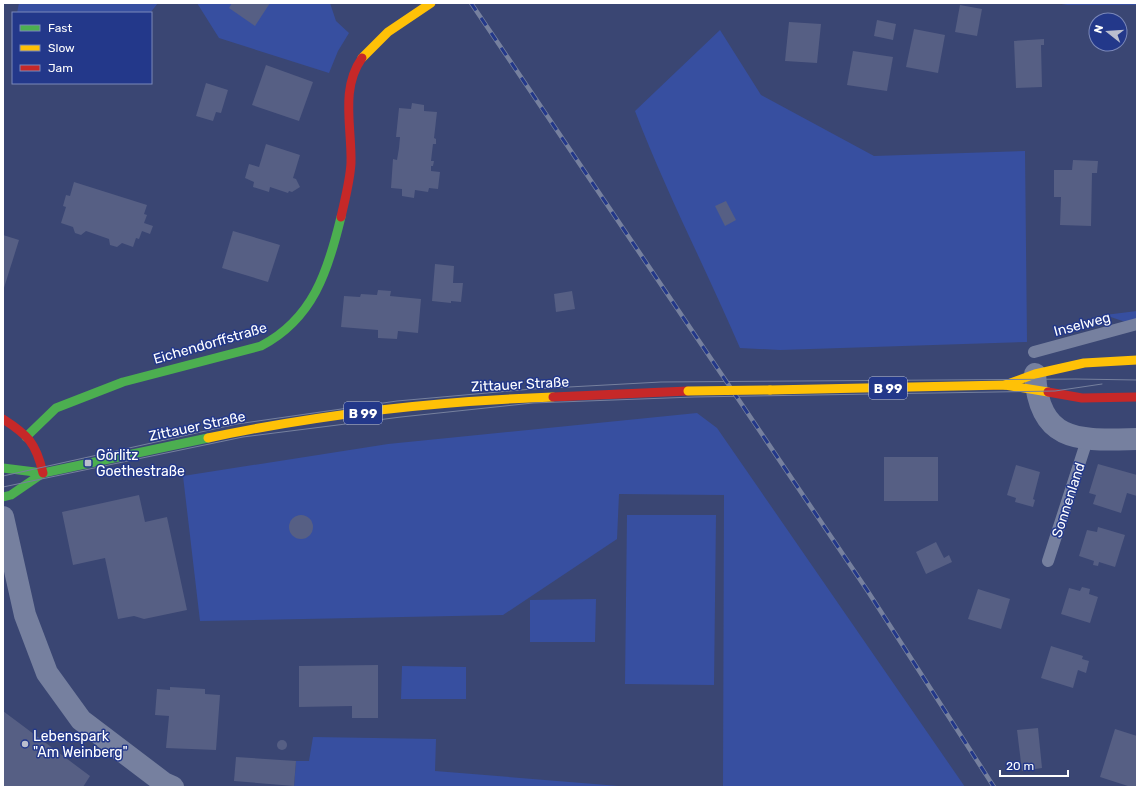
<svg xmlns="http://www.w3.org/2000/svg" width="1140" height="790" viewBox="0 0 1140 790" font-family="Rubik,sans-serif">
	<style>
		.green { fill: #374fa0 }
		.building { fill: #565f84 }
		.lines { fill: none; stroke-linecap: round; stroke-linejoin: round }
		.lane { stroke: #76809f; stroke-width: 12 }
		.street { stroke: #76809f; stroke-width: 22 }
		.fast { stroke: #4caf50; stroke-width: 9 }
		.slow { stroke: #ffc107; stroke-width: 9 }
		.jam { stroke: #c62828; stroke-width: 9 }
		.tram { stroke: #76809e; stroke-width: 1 }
		.rail-casing { stroke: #76809e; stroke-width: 4.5 }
		.rail { stroke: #23388a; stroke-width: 3; stroke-dasharray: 9; stroke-linecap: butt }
		.slow-bridge { stroke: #ffc107; stroke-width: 9 }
		.poi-dot { fill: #babece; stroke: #23388a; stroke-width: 1.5 }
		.labels { text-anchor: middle; stroke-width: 3; stroke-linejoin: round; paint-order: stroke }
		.shield { fill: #23388a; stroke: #bdc3dc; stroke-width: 1 }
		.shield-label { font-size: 13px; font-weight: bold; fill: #fff }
		.street-label { font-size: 14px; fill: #fff; stroke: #23388a }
		.poi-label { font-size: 14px; fill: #fff; stroke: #23388a; text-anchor: start }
	</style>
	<rect width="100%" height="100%" fill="#3a4673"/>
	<g class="green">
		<polygon points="19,3 158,3 150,13 17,13"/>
		<polygon points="197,3 330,3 336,21 349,33 338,51 329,73 219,38"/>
		<polygon points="1056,3 1137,3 1137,5 1067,5"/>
		<path d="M720 30 761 95 874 156 1025 151 1027 342 780 350 740 348C706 269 666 192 635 111Z"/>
		<polygon points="1137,311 1137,326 1105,315"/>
		<polygon points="697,413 717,428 965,787 723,787 724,495 619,494 617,539 503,615 200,621 183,476 388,444"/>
		<polygon points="627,515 716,515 714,685 625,684"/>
		<polygon points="596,599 595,642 530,642 530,600"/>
		<polygon points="402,666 466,667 466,699 401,699"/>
		<polygon points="313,737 436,739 435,771 631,787 294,787 296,761 309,761"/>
	</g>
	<g class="building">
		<polygon points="232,3 270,3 255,26 229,8"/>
		<polygon points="960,5 982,9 977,36 955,32"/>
		<polygon points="877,20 896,24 893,40 874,36"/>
		<polygon points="789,22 821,24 817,63 785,61"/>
		<polygon points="914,29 945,35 938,73 906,67"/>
		<polygon points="1044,39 1044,45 1041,45 1042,87 1016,88 1014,41"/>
		<polygon points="853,51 893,57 887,91 847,85"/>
		<polygon points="266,65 313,82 299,121 252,105"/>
		<polygon points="206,83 228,90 221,113 216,112 213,121 196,116"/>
		<polygon points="412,103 424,105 424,111 437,112 434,138 436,139 436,144 433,144 431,161 434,161 433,166 431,166 431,171 440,172 438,189 429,188 428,192 415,190 414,198 402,196 402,189 391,188 393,159 397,160 399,148 400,137 396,137 399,108 411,109"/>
		<polygon points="266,144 300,155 293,178 296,179 300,187 292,192 289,191 288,193 270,187 269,192 253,187 254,182 245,178 249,164 259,167"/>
		<polygon points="1073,160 1098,161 1097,173 1092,173 1091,226 1060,225 1061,197 1054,197 1054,170 1072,170"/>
		<polygon points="74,182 147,205 144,214 147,215 144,223 153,226 150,234 142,231 139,239 136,238 133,247 122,243 117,247 110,245 109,239 86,231 81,235 75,233 73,227 61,223 66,207 63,206 66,195 70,196"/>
		<polygon points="726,201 736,220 725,226 715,206"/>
		<polygon points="233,231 280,245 268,282 222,268"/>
		<polygon points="3,235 19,240 3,291"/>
		<polygon points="435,264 454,266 453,283 463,283 461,302 451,301 451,303 432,301"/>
		<polygon points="378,290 391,291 390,296 421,299 418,333 398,331 397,339 378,338 378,330 341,327 344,296 360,297 361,294 377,295"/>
		<polygon points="572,291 575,309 556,312 554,294"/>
		<rect x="884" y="457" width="54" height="44"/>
		<polygon points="1098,464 1137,475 1137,496 1127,493 1121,513 1093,504 1096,495 1089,493"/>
		<polygon points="1016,465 1040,472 1033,499 1035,500 1033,507 1015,502 1016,498 1007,495"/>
		<polygon points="139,495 145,522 167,517 187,610 144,619 134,616 118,619 105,558 73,565 62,512"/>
		<circle cx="301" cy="527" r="12"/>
		<polygon points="1098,527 1125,535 1115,567 1099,562 1098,566 1093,565 1094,561 1079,556 1087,530 1097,532"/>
		<polygon points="936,542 944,558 949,555 952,562 926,574 916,552"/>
		<polygon points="1082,587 1090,589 1089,594 1098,597 1090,623 1061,614 1069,588 1080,591"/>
		<polygon points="978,589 1010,599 1001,629 968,619"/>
		<polygon points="1051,646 1083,656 1082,659 1089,661 1086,673 1078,670 1073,688 1041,678"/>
		<polygon points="378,665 378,718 352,718 352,706 299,707 299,666"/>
		<polygon points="170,687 205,689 205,694 220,695 216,750 166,748 169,716 155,715 157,689 170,690"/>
		<polygon points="3,711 90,776 83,787 6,787 3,785"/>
		<polygon points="1038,728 1042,768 1022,771 1017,730"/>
		<polygon points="1115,729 1137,736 1137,787 1131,787 1100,777"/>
		<circle cx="282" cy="745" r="5"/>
		<polygon points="236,757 296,761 294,786 234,781"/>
	</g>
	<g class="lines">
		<g class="lane">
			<polyline points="1034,352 1137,324"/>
			<polyline points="1048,561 1087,440"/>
		</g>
		<g class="street">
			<path d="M1035 374C1039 445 1081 440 1137 439"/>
			<polyline points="3,517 25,615 47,673 81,720 164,783 173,787"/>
		</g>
		<g class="fast">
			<path d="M26 437 56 408 123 382 261 346C313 319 328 271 341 217"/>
			<polyline points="3,468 43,473"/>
			<polyline points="3,497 11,495 43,473 208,438"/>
		</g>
		<g class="slow">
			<polyline points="362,58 388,32 431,3"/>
			<polyline points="1005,385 1035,374 1084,363 1137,360"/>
			<polyline points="770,390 1005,385 1048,392"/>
			<path d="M208 438C321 414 437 401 553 397"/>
		</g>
		<g class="jam">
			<path d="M341 217C345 199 350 181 351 163 352 127 340 89 362 58"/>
			<polyline points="1048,392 1082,398 1137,397"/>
			<polyline points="553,397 688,391"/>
			<path d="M3 419C28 435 36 443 43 473"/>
		</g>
		<g class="tram">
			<polyline points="3,476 237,424 397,401 532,389 661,382 1076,379 1137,380"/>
			<polyline points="3,487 243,437 401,417 533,403 694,397 1055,391 1102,384"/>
		</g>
		<g class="rail-casing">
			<polyline id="rail" points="471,3 867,590 994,787"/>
		</g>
		<use href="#rail" class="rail"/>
		<polyline class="slow-bridge" points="688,391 770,390"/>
	</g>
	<g class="poi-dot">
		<rect x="84" y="459" width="8" height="8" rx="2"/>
		<circle cx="25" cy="744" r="4"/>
	</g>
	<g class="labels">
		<g class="shield">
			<rect x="869" y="377" width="38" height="22" rx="3"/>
			<rect x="344" y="402" width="38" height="22" rx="3"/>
		</g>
		<g class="shield-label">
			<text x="888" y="393">B 99</text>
			<text x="363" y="418">B 99</text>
		</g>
		<g class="street-label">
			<text transform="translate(1082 324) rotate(-15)" y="5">Inselweg</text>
			<text transform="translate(210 343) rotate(-16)" y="5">Eichendorffstraße</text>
			<text transform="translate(520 384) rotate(-3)" y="5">Zittauer Straße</text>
			<text transform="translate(197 426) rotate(-12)" y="5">Zittauer Straße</text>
			<text transform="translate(1068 500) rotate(-72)" y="5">Sonnenland</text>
		</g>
		<g class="poi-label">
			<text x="96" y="460">Görlitz<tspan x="96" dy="16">Goethestraße</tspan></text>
			<text x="33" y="741">Lebenspark<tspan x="33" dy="16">"Am Weinberg"</tspan></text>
		</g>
	</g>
	<rect width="1140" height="790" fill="none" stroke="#ffffff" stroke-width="8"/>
	<rect x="12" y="12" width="140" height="72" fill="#23388a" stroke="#7b88b9"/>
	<rect x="20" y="25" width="20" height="6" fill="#4caf50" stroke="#7b88b9"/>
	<text x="48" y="32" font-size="12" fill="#ffffff">Fast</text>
	<rect x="20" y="45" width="20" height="6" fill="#ffc107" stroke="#7b88b9"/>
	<text x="48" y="52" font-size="12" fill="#ffffff">Slow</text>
	<rect x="20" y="65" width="20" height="6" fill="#c62828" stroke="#7b88b9"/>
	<text x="48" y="72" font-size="12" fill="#ffffff">Jam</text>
	<g transform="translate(1108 32) rotate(287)"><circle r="19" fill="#23388a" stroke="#7b88b9"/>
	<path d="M0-3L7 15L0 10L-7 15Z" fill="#babece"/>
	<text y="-6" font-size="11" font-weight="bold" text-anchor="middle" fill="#ffffff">N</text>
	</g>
	<path d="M1000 770v6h68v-6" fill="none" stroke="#ffffff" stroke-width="2"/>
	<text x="1006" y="770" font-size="12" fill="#ffffff" stroke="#23388a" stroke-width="3" paint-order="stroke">20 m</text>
</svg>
